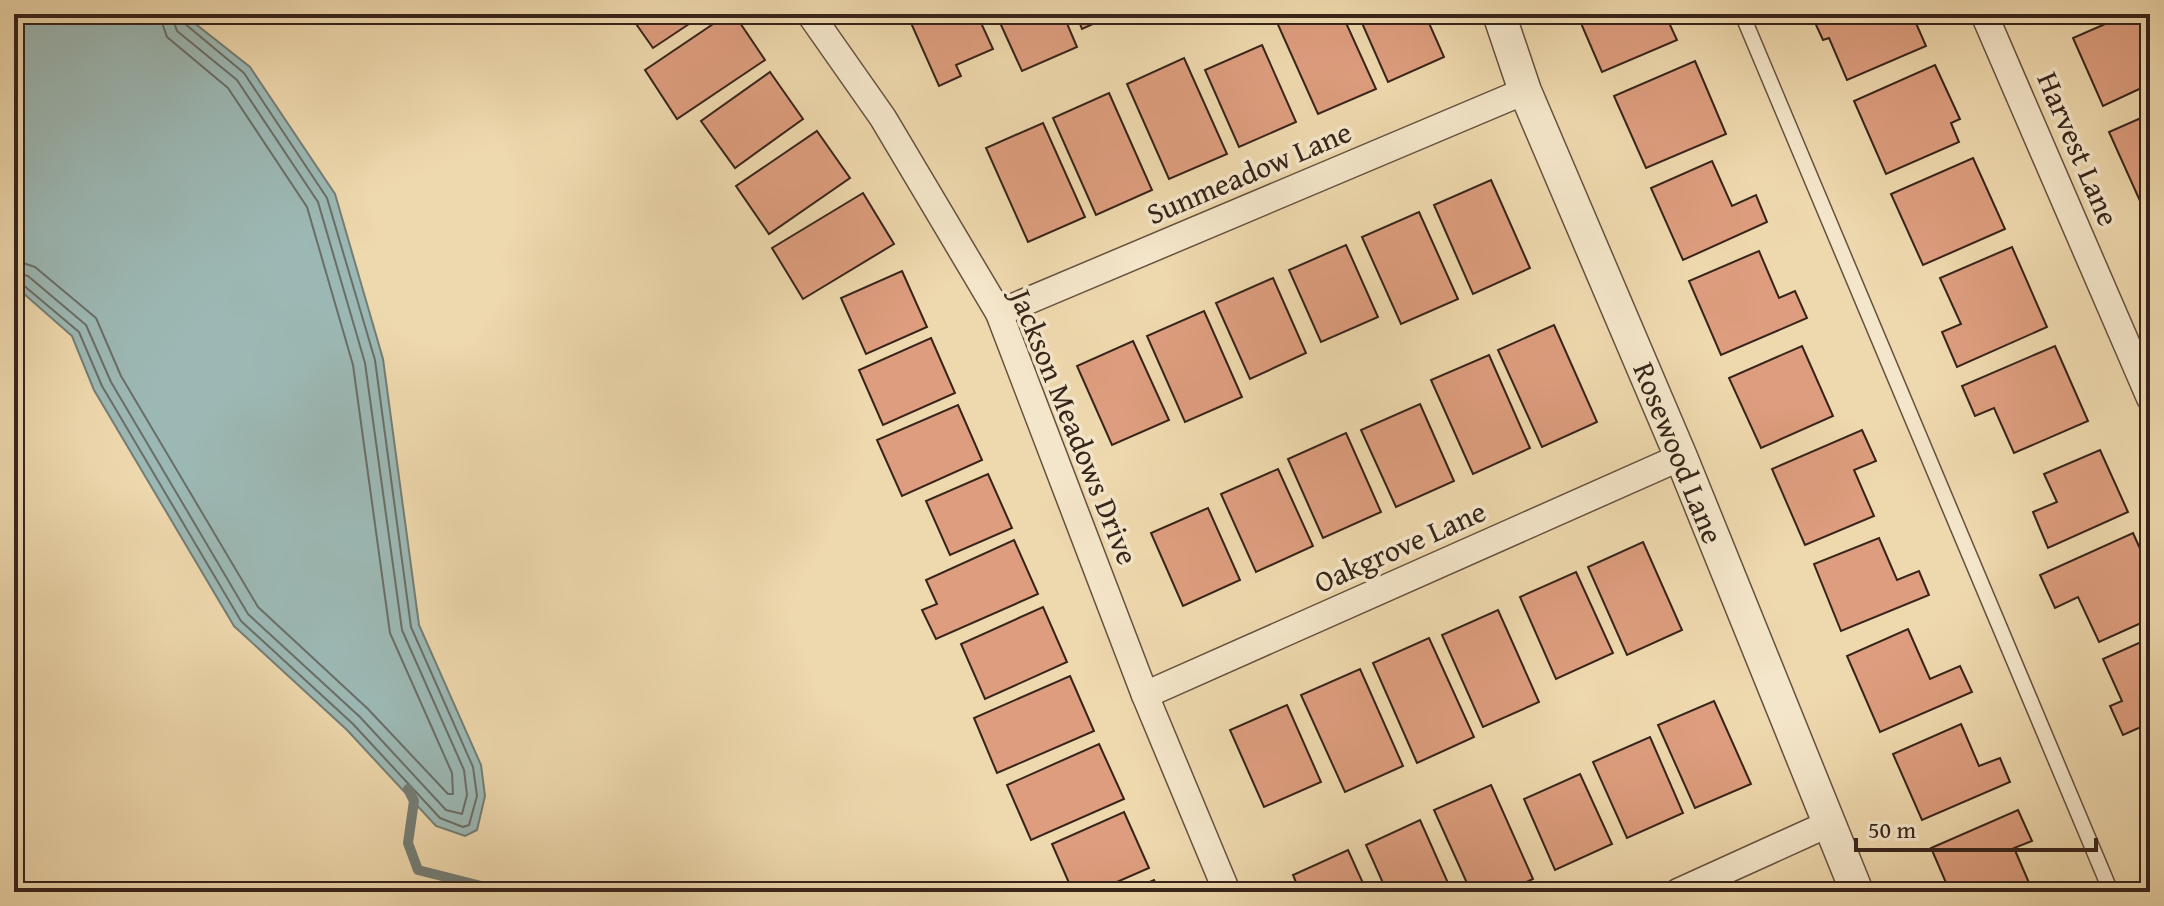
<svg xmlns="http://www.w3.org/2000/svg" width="2164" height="906" viewBox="0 0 2164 906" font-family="'Gentium Book Plus',serif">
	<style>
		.water { fill: #9cb8b4; stroke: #747d76; stroke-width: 2 }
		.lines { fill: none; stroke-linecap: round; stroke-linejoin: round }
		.shore { stroke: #6a6e67; stroke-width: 2 }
		.stream { stroke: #747d76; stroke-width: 10 }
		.building { fill: #dd9d7e; stroke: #37241a; stroke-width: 2 }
		.service-casing { stroke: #65513f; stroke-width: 17 }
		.minor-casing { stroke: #65513f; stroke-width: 29 }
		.tertiary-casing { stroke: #65513f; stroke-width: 35 }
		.service { stroke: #f4e6ca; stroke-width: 14 }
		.minor { stroke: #f4e6ca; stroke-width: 26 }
		.tertiary { stroke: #f4e6ca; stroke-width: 32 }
		.labels { text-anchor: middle; stroke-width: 7; stroke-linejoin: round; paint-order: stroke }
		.street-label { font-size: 30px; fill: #37241a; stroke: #f4e6ca }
	</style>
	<rect width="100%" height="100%" fill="#eed8ad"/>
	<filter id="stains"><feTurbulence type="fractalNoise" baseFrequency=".0025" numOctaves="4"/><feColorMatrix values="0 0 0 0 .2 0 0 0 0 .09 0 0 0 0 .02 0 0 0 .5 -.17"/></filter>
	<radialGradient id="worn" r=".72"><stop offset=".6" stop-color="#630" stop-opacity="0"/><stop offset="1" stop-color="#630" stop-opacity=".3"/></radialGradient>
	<polygon class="water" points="14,14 183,14 250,67 335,194 383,359 419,625 481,765 485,796 477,830 465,836 436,826 347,730 234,626 94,390 72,336 14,285"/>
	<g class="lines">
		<g class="shore">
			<polyline points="14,260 35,267 96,318 121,376 258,607 368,709 448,794 453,794 452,773 390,633 353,365 307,207 228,88 167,37 159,14"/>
			<polyline points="14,272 28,276 86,325 111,382 248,614 360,717 446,810 462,814 467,795 464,770 402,630 365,363 318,202 237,80 177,31 171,14"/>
			<polyline points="14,282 22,284 79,332 102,386 241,621 353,724 440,818 463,827 469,825 477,796 473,767 411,627 375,360 327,198 244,73 184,23 181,14"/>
		</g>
		<polyline class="stream" points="408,789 414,801 408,843 418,870 505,892"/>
	</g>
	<g class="building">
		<polygon points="629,14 704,14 653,48"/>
		<polygon points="728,14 734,14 765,60 677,119 645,70"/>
		<polygon points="907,14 977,14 993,49 956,65 961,76 939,86"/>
		<polygon points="996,14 1063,14 1077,47 1022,71"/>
		<polygon points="1076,14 1115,14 1082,29"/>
		<polygon points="1123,14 1144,14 1144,15 1127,23"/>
		<polygon points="1284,14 1342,14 1376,89 1318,114 1275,18"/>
		<polygon points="1358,14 1425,14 1444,57 1388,82"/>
		<polygon points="1577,14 1665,14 1677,40 1602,72"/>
		<polygon points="1811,14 1912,14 1926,46 1847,80 1829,38 1823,40"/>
		<polygon points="2128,14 2146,14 2150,24 2150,84 2103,106 2073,38"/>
		<polygon points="1262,45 1296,122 1239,147 1205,70"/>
		<polygon points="1184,58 1227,154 1169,179 1127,84"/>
		<polygon points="1695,61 1726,134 1646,168 1614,96"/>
		<polygon points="1935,65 1960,119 1951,123 1959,142 1886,174 1854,101"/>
		<polygon points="770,72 803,119 735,168 701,121"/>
		<polygon points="1109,93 1152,190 1096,215 1053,118"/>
		<polygon points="2150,114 2150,196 2140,201 2109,132"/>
		<polygon points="1043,123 1085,217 1028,242 986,148"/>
		<polygon points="817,131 850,178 769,234 736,186"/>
		<polygon points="1973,158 2005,229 1923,265 1891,194"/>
		<polygon points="1712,161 1732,206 1756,195 1767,222 1683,260 1651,188"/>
		<polygon points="1491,180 1530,268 1473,294 1434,205"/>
		<polygon points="863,193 894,244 803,299 772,248"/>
		<polygon points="1419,212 1458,299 1401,324 1362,237"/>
		<polygon points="1346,245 1378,317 1321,342 1289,270"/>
		<polygon points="2012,247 2047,327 1957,367 1942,332 1961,324 1940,278"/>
		<polygon points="1759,251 1779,298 1795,291 1807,318 1721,355 1689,281"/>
		<polygon points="902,271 927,327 866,354 841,298"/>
		<polygon points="1273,278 1306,353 1250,379 1216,303"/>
		<polygon points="1204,311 1242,397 1185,422 1147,336"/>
		<polygon points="1554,325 1597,422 1542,447 1498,350"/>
		<polygon points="931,338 955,393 883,425 859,370"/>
		<polygon points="1133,341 1169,420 1112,445 1077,366"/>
		<polygon points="1802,346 1833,416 1761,448 1729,378"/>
		<polygon points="2055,346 2088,421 2014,453 1994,408 1975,416 1962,386"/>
		<polygon points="1489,355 1530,448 1473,474 1431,380"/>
		<polygon points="1420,404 1454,481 1396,507 1361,430"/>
		<polygon points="958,405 982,460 902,496 877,440"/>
		<polygon points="1862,430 1876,461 1854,470 1874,516 1805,545 1772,469"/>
		<polygon points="1346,433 1381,512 1323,538 1288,459"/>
		<polygon points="2100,450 2128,512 2048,548 2033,512 2057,502 2044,474"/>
		<polygon points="1278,469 1313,546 1256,572 1221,494"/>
		<polygon points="988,474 1012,528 950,555 926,501"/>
		<polygon points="1208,508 1240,580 1183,606 1151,533"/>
		<polygon points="2133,533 2150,571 2150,619 2099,642 2078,597 2055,608 2040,575"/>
		<polygon points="1879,538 1897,580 1919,571 1929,595 1841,631 1814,564"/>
		<polygon points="1014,540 1038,594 936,639 922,610 937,604 926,580"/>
		<polygon points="1643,542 1682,630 1627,655 1588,567"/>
		<polygon points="1576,572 1613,653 1556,679 1520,597"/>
		<polygon points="1043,607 1067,662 985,699 961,644"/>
		<polygon points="1498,610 1539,702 1483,727 1442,635"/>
		<polygon points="1908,629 1930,679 1960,666 1972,692 1880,732 1847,656"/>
		<polygon points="1429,638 1474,737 1417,763 1373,663"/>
		<polygon points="2150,638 2150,723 2123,735 2110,706 2122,701 2103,659"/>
		<polygon points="1360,669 1403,766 1345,792 1301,695"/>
		<polygon points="1070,676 1094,731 997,773 974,718"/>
		<polygon points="1714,701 1751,784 1695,808 1658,725"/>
		<polygon points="1287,705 1321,782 1264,807 1230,730"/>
		<polygon points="1961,724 1979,766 2000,758 2010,782 1922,820 1893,754"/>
		<polygon points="1650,737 1683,813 1627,838 1593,762"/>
		<polygon points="1099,744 1124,799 1031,840 1007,785"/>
		<polygon points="1580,774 1612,844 1555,870 1524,799"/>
		<polygon points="1491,785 1533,879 1505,892 1471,892 1434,810"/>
		<polygon points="2018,810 2032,841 2014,848 2033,892 1950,892 1931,848"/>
		<polygon points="1124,812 1149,868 1094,892 1073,892 1052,844"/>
		<polygon points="1420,820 1452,892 1387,892 1366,845"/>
		<polygon points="1348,850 1367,892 1300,892 1293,875"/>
		<polygon points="1154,880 1159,892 1126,892"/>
	</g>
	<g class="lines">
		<g class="service-casing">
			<polyline id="service" points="1742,14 2111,892"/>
		</g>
		<g class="minor-casing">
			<g id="minor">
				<polyline points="810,14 883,118 999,313 1145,695 1227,892"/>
				<polyline points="1984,14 2150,398"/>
				<polyline points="999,313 1525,91"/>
				<polyline points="1145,695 1681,457"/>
				<polyline points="1678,892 1828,824"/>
			</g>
		</g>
		<g class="tertiary-casing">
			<polyline id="tertiary" points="1499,14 1525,91 1681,457 1857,892"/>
		</g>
		<use href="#service" class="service"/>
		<use href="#minor" class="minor"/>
		<use href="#tertiary" class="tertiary"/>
	</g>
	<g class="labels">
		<g class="street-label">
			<text transform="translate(2078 149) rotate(67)" y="10">Harvest Lane</text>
			<text transform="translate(1249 173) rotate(-23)" y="10">Sunmeadow Lane</text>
			<text transform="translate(1074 427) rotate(68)" y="10">Jackson Meadows Drive</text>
			<text transform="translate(1678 453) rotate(68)" y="10">Rosewood Lane</text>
			<text transform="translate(1400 547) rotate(-24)" y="10">Oakgrove Lane</text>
		</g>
	</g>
	<rect width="2164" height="906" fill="none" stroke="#eed8ad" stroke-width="48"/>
	<rect x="16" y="16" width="2132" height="874" fill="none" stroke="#37241a" stroke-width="4"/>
	<rect x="24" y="24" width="2116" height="858" fill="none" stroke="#37241a" stroke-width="2"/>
	<path d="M1856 838v12h240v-12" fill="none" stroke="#37241a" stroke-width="4"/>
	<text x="1868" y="838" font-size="24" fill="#37241a" stroke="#f4e6ca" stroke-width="6" paint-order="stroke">50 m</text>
	<rect width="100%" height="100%" filter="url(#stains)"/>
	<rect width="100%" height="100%" fill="url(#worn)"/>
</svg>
